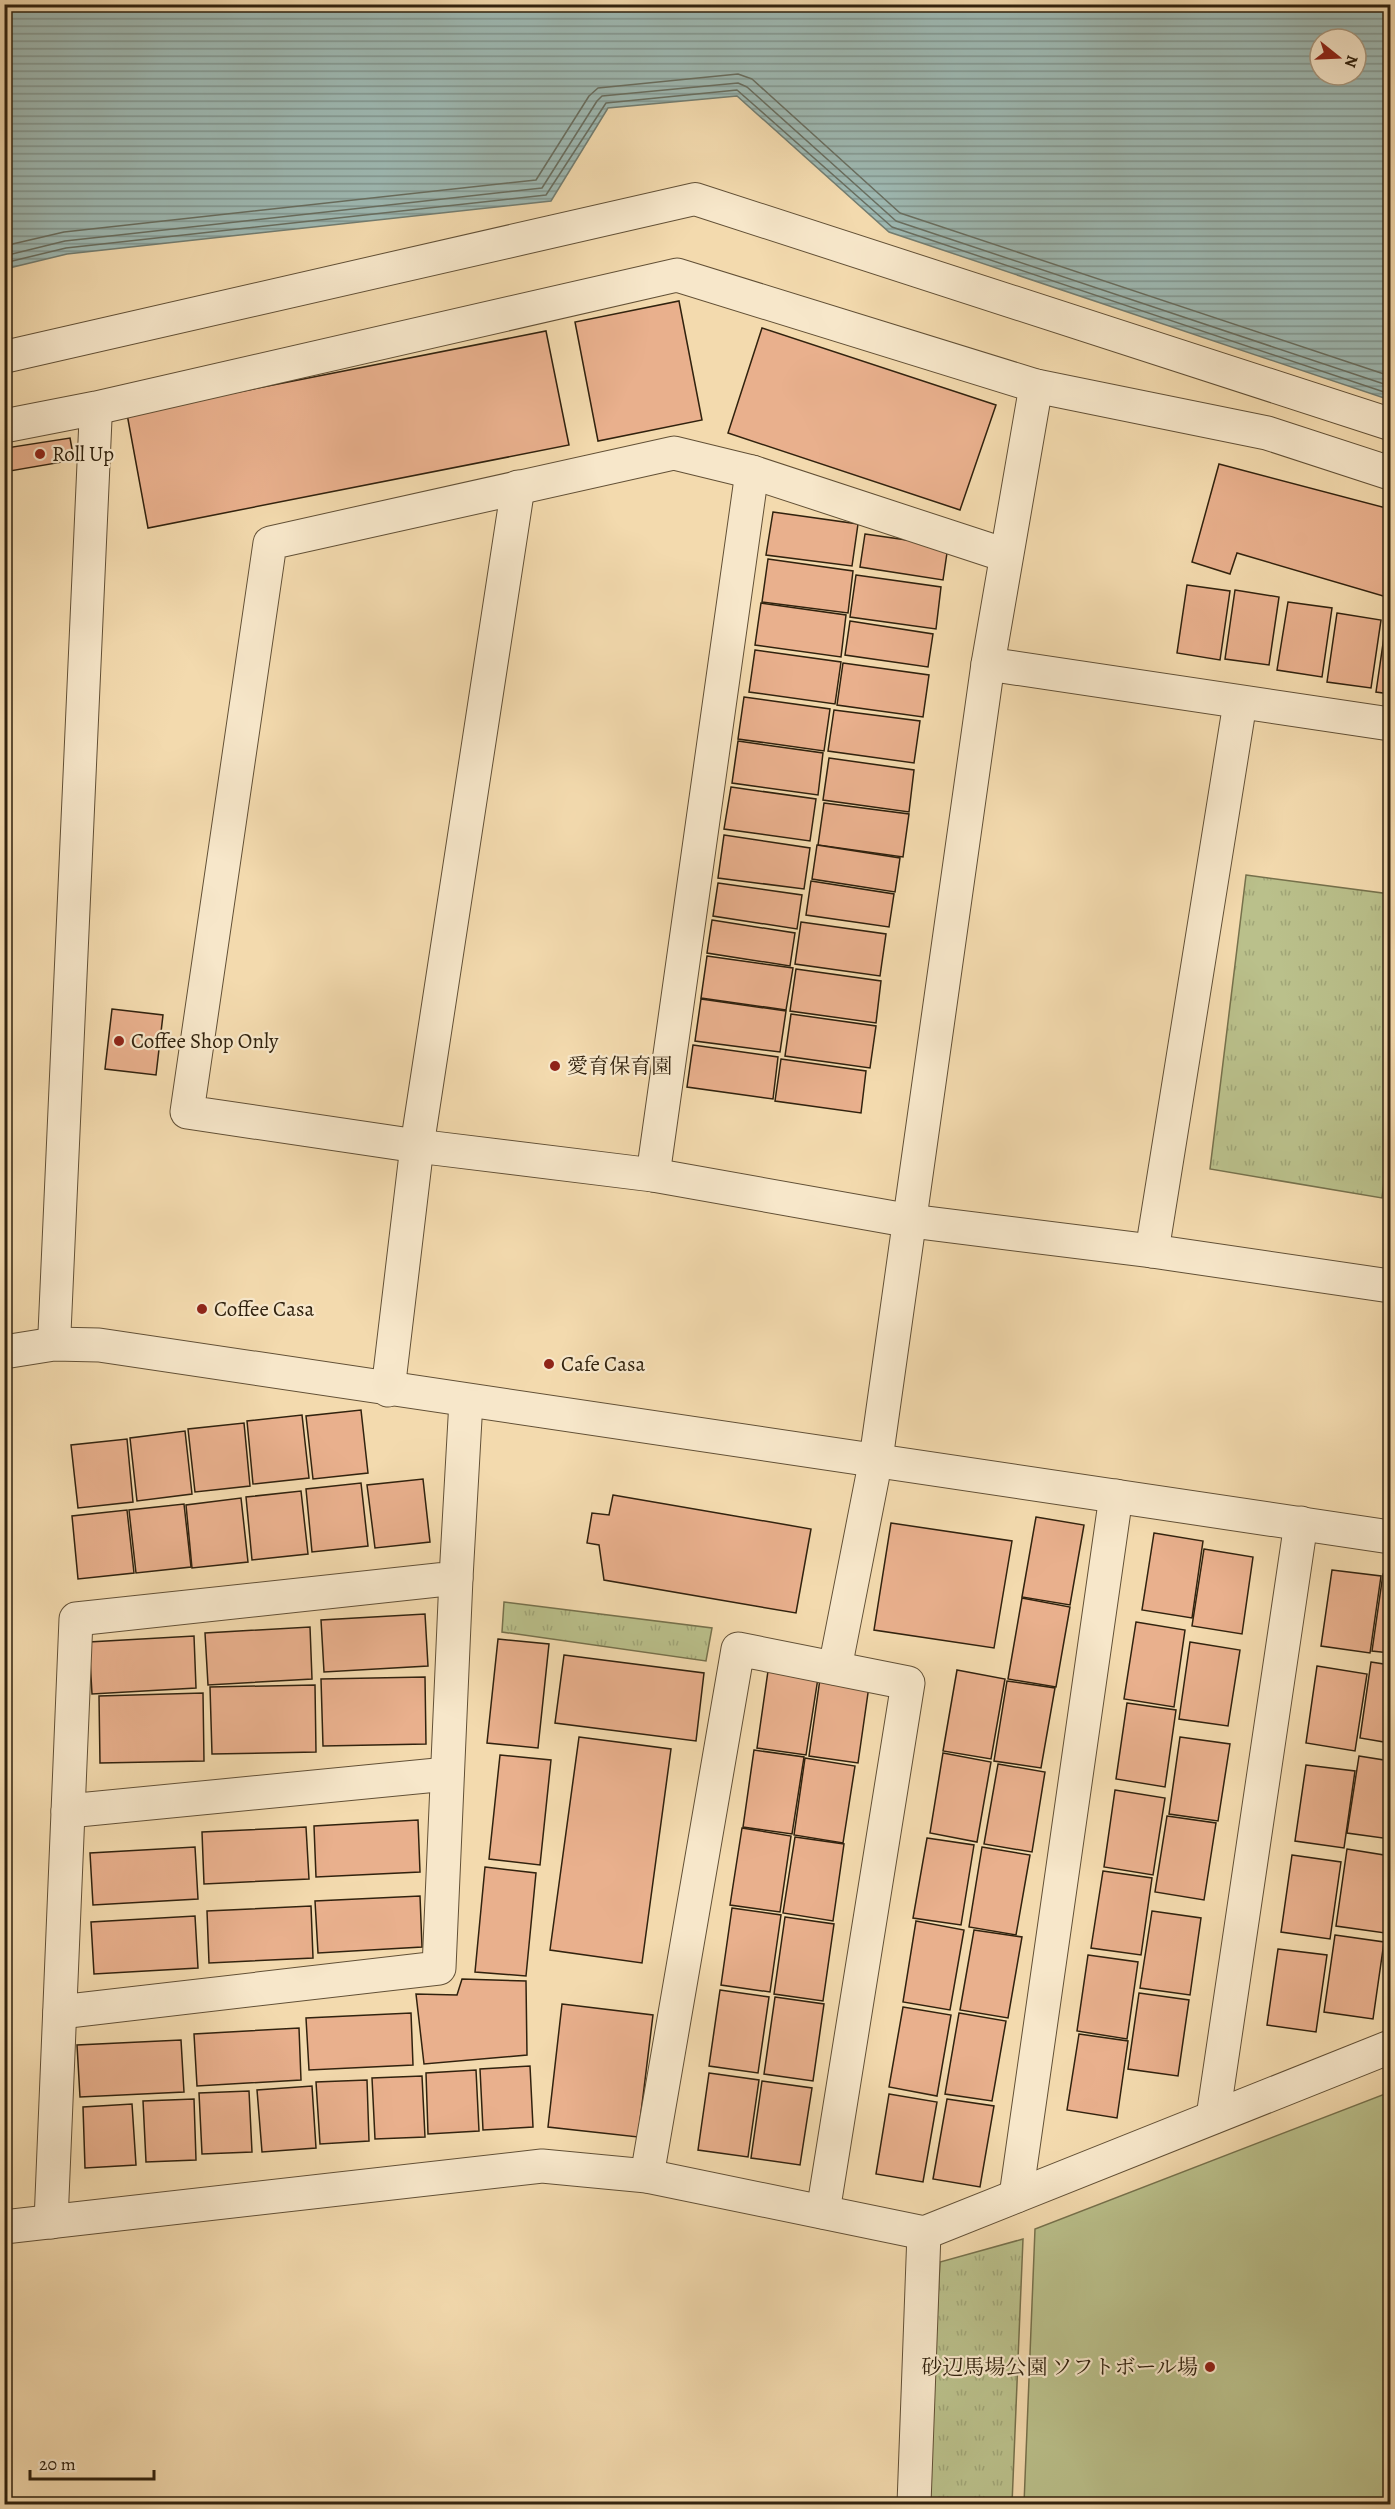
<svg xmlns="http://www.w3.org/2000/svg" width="1395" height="2509" viewBox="0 0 1395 2509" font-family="Alegreya,'Noto Serif JP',serif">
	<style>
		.grass { fill: #bac08b; stroke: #76714c; stroke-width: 1.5 }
		.park { fill: url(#park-tufts); stroke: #76714c; stroke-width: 1.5 }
		.water { fill: url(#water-rules); stroke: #727d71; stroke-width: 1.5; fill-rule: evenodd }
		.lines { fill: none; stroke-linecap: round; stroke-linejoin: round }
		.shore { stroke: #686e60; stroke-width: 1.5 }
		.building { fill: #e9b08d; stroke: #31220e; stroke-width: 1.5 }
		.pedestrian-casing { stroke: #625036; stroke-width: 34 }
		.minor-casing { stroke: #625036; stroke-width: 35 }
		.pedestrian { stroke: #f7e7ca; stroke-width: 32 }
		.minor { stroke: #f7e7ca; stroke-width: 33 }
		.poi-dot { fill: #8f2418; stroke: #f7e7ca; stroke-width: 2 }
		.labels { text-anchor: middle; stroke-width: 4.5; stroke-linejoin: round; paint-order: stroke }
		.poi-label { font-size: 21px; fill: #31220e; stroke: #f7e7ca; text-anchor: start }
	</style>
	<defs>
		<pattern id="park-tufts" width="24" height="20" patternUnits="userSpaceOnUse" patternTransform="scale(1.5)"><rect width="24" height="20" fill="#bac08b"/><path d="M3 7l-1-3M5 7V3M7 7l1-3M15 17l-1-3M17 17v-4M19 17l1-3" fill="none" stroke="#a0a577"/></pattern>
		<pattern id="water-rules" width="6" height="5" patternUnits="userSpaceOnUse" patternTransform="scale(1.5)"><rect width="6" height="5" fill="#9eb9b3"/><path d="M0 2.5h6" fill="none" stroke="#819690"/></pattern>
	</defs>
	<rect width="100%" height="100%" fill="#f3daae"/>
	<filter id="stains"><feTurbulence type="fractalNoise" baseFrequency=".00333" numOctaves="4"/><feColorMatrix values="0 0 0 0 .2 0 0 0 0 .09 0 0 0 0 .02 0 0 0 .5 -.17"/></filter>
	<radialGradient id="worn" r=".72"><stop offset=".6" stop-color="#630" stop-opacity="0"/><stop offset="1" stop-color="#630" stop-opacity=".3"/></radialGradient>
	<polygon class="grass" points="1390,2092 1390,2504 1024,2504 1035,2229"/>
	<g class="park">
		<polygon points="1246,875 1390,894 1390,1132 1382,1198 1210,1169"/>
		<polygon points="504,1602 712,1628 706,1661 502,1632"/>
		<polygon points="1023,2239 1012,2504 927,2504 940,2262"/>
	</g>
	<path class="water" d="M4 5H1390V400L889 232 737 96 608 108 551 201 67 254 5 269ZM1320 39H1356V75H1320Z"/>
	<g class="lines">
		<g class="shore">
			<polyline points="4,246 64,232 536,180 589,96 598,88 738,74 752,79 900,213 1390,376"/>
			<polyline points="4,256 65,241 542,188 597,101 602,96 738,83 747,87 896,221 1390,386"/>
			<polyline points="4,263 66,248 546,195 606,103 737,90 892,227 1390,394"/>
		</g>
	</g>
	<g class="building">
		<polygon points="679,301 702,420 598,441 575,322"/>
		<polygon points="762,328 996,405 960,510 728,433"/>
		<polygon points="546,331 569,445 148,528 127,414"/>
		<polygon points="70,438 74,460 10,471 6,448"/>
		<polygon points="1219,464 1390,509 1390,598 1237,553 1230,574 1192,562"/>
		<polygon points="773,512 858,524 852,566 766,555"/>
		<polygon points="865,534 948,546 943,580 860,567"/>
		<polygon points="768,559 853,571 848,613 762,602"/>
		<polygon points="856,575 941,587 936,629 850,617"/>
		<polygon points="1187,585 1230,591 1220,660 1177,653"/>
		<polygon points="1235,590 1279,597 1269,665 1225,659"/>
		<polygon points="1288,602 1332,608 1322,677 1277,670"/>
		<polygon points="761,603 846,615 841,657 755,645"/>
		<polygon points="1337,613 1381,620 1371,688 1327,682"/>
		<polygon points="850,621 933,634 928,667 845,655"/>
		<polygon points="1386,623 1390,624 1390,694 1376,692"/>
		<polygon points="755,650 841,662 835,704 749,692"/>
		<polygon points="843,663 929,675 923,717 837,705"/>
		<polygon points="744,697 830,709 824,751 738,739"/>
		<polygon points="834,710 920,721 914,763 828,751"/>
		<polygon points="738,741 823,753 818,795 732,783"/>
		<polygon points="829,758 914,770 909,812 823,800"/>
		<polygon points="731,787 816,799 810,841 724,829"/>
		<polygon points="824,803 909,814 903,857 818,845"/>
		<polygon points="724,835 810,848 804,889 718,878"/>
		<polygon points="817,845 900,858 895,892 812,879"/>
		<polygon points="811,881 894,894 889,927 806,915"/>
		<polygon points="718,883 802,895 797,929 713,916"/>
		<polygon points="712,920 795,933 790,966 707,953"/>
		<polygon points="801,922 886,934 880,976 795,964"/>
		<polygon points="707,956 793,968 786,1010 701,998"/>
		<polygon points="796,969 881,981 876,1023 790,1011"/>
		<polygon points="701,999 786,1011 780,1052 695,1041"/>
		<polygon points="112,1009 163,1015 156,1075 105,1069"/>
		<polygon points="791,1014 876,1026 870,1068 785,1056"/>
		<polygon points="693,1045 778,1057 773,1099 687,1087"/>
		<polygon points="781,1059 866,1071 861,1113 775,1101"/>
		<polygon points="361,1410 368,1473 313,1479 306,1416"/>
		<polygon points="302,1415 309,1478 253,1484 247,1421"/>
		<polygon points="244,1423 250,1486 195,1492 188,1429"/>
		<polygon points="185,1431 192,1494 137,1501 130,1438"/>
		<polygon points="127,1439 133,1502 78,1508 71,1445"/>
		<polygon points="423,1479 430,1542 375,1548 367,1485"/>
		<polygon points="361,1483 368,1546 312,1552 306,1489"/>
		<polygon points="301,1491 308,1554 252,1560 246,1497"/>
		<polygon points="613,1495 811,1529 796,1613 604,1580 599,1545 587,1543 592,1513 609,1515"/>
		<polygon points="241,1498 248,1562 192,1568 186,1505"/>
		<polygon points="184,1504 191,1567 136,1573 129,1510"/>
		<polygon points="127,1510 134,1573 78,1579 72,1516"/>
		<polygon points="1036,1517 1084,1525 1070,1605 1022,1597"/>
		<polygon points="891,1523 1012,1541 994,1648 874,1630"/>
		<polygon points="1154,1533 1203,1541 1192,1618 1142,1610"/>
		<polygon points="1204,1549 1253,1557 1242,1634 1192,1626"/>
		<polygon points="1332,1570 1381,1576 1370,1653 1321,1646"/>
		<polygon points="1383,1574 1390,1575 1390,1653 1372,1651"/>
		<polygon points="1022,1598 1070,1607 1056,1687 1008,1679"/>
		<polygon points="425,1614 428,1666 324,1672 321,1620"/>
		<polygon points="1136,1622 1185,1630 1174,1707 1124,1699"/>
		<polygon points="310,1627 312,1679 208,1685 205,1633"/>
		<polygon points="194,1636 196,1688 92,1694 89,1642"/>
		<polygon points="498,1639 549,1644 538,1748 487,1743"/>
		<polygon points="1190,1642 1240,1650 1228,1726 1179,1719"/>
		<polygon points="564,1655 704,1673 696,1741 555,1723"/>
		<polygon points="1371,1662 1390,1665 1390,1743 1360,1738"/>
		<polygon points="1317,1666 1367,1674 1355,1751 1306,1743"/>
		<polygon points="957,1670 1005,1679 991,1759 943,1751"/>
		<polygon points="768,1671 818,1678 806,1755 757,1748"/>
		<polygon points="425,1677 426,1744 323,1746 321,1679"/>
		<polygon points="820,1679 869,1686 858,1763 809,1756"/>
		<polygon points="1007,1681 1055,1688 1041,1768 994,1761"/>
		<polygon points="315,1685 316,1752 212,1754 210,1687"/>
		<polygon points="203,1693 204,1761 100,1763 99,1696"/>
		<polygon points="1127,1703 1176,1710 1165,1787 1116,1779"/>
		<polygon points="579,1737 671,1749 642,1963 550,1950"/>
		<polygon points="1180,1737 1230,1744 1218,1821 1169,1814"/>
		<polygon points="754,1750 804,1757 792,1834 743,1827"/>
		<polygon points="943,1753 991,1762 977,1842 930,1833"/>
		<polygon points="500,1755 551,1760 540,1865 489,1859"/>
		<polygon points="1359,1756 1390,1761 1390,1839 1347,1833"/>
		<polygon points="805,1758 855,1766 843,1843 794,1835"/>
		<polygon points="998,1764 1045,1772 1032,1852 984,1844"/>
		<polygon points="1306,1765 1355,1771 1344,1848 1295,1841"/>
		<polygon points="1115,1790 1165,1798 1153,1875 1104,1867"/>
		<polygon points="1167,1816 1216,1823 1204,1900 1155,1892"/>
		<polygon points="418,1820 420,1872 316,1877 314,1826"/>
		<polygon points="306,1827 309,1879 204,1884 202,1832"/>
		<polygon points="742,1828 791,1836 780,1912 730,1905"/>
		<polygon points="795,1837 844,1844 833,1921 783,1913"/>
		<polygon points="927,1838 974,1845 961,1925 913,1918"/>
		<polygon points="195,1847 198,1899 93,1905 90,1853"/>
		<polygon points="982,1847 1030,1855 1016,1935 969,1927"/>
		<polygon points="1347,1849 1390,1856 1390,1900 1385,1933 1336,1926"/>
		<polygon points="1292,1855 1341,1862 1330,1939 1281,1932"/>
		<polygon points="485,1867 536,1873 526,1976 475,1972"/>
		<polygon points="1103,1871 1152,1878 1141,1955 1091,1948"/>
		<polygon points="420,1896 422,1947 318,1953 315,1901"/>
		<polygon points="311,1906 313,1958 209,1963 207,1911"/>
		<polygon points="732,1908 781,1915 770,1992 721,1985"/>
		<polygon points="1152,1911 1201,1918 1190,1995 1140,1988"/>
		<polygon points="195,1916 198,1968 94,1974 91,1922"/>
		<polygon points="785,1917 834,1924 823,2001 774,1994"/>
		<polygon points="916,1921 964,1930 950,2010 903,2002"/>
		<polygon points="974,1930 1022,1937 1008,2018 960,2010"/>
		<polygon points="1335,1935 1384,1942 1373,2019 1324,2012"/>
		<polygon points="1278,1949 1327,1955 1316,2032 1267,2025"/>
		<polygon points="1088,1955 1138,1962 1127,2039 1077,2031"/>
		<polygon points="462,1979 526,1981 527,2055 424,2064 416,1994 457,1995"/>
		<polygon points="720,1990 769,1997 758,2073 709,2066"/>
		<polygon points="1139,1993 1189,2000 1178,2076 1128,2069"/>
		<polygon points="775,1997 824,2004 813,2081 764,2074"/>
		<polygon points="562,2004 653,2015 638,2137 548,2127"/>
		<polygon points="903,2007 951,2015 937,2096 889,2087"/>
		<polygon points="411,2013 413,2065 309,2070 306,2018"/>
		<polygon points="959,2013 1006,2021 992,2101 945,2094"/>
		<polygon points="299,2028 301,2080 197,2086 194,2034"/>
		<polygon points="1079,2034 1128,2041 1117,2118 1067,2110"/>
		<polygon points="181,2040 184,2092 80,2097 77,2045"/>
		<polygon points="530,2066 533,2127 483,2130 480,2069"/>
		<polygon points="476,2070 479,2131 428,2134 426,2073"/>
		<polygon points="709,2073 759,2080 748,2157 698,2150"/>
		<polygon points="422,2076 425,2137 375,2139 372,2078"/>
		<polygon points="367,2080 369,2141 320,2144 316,2082"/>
		<polygon points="762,2081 812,2088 800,2165 751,2158"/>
		<polygon points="312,2086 316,2148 262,2152 257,2090"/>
		<polygon points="249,2091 252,2152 202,2154 199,2093"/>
		<polygon points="889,2094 937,2102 923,2182 876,2174"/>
		<polygon points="194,2099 196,2160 146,2162 143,2101"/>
		<polygon points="947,2099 994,2106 980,2187 933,2179"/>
		<polygon points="132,2104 136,2165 85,2168 83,2107"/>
	</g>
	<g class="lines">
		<g class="pedestrian-casing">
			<g id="pedestrian">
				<polyline points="4,357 695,199 1390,424"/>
				<polyline points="54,1344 96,408"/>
			</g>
		</g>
		<g class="minor-casing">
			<g id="minor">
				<polyline points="4,426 96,408 677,275 1036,386 1267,433 1390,473"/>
				<polyline points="1005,555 752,472 674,453 270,543 187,1112 417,1146 653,1175 911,1221 1152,1251 1390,1286"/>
				<polyline points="988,664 1390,724"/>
				<polyline points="653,1175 752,472"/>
				<polyline points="1152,1251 1240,703"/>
				<polyline points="4,1352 54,1344 99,1345 1390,1537"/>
				<polyline points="388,1390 417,1146 518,487"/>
				<polyline points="835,1668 876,1459 988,664 1036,386"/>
				<polyline points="68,1811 447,1774"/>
				<polyline points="60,2012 439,1968 456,1578"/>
				<polyline points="1213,2117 1301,1523"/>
				<polyline points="647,2176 738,1649 908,1683 823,2212"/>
				<polyline points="1016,2196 1116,1496"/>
				<polyline points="51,2222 76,1619 456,1578 466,1401"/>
				<polyline points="4,2227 542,2166 647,2176 924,2233 1390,2047"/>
				<polyline points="914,2504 924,2233"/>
			</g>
		</g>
		<use href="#pedestrian" class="pedestrian"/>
		<use href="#minor" class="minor"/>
	</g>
	<g class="poi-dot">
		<circle cx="40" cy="454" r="6"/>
		<circle cx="119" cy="1041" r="6"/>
		<circle cx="555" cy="1066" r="6"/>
		<circle cx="202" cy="1309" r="6"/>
		<circle cx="549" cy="1364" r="6"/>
		<circle cx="1210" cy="2367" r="6"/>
	</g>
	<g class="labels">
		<g class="poi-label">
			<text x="52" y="461">Roll Up</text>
			<text x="131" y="1048">Coffee Shop Only</text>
			<text x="567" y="1073">愛育保育園</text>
			<text x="214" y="1316">Coffee Casa</text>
			<text x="561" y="1371">Cafe Casa</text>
			<text x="1198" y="2374" text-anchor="end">砂辺馬場公園 ソフトボール場</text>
		</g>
	</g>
	<rect width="1395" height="2509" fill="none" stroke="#f3daae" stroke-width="24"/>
	<rect x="6" y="6" width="1383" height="2497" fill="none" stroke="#31220e" stroke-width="3"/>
	<rect x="12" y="12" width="1371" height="2485" fill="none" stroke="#31220e" stroke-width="1.5"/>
	<g transform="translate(1338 57) rotate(108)"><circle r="28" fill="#f7e7ca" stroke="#a8987f" stroke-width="1.5"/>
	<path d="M0-4.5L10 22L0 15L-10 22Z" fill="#8f2418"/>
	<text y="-9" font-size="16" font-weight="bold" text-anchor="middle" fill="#31220e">N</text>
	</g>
	<path d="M30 2470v9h124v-9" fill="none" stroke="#31220e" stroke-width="3"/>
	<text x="39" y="2470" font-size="18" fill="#31220e" stroke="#f7e7ca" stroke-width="4.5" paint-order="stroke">20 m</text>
	<rect width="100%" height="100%" filter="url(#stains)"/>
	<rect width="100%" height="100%" fill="url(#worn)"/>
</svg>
